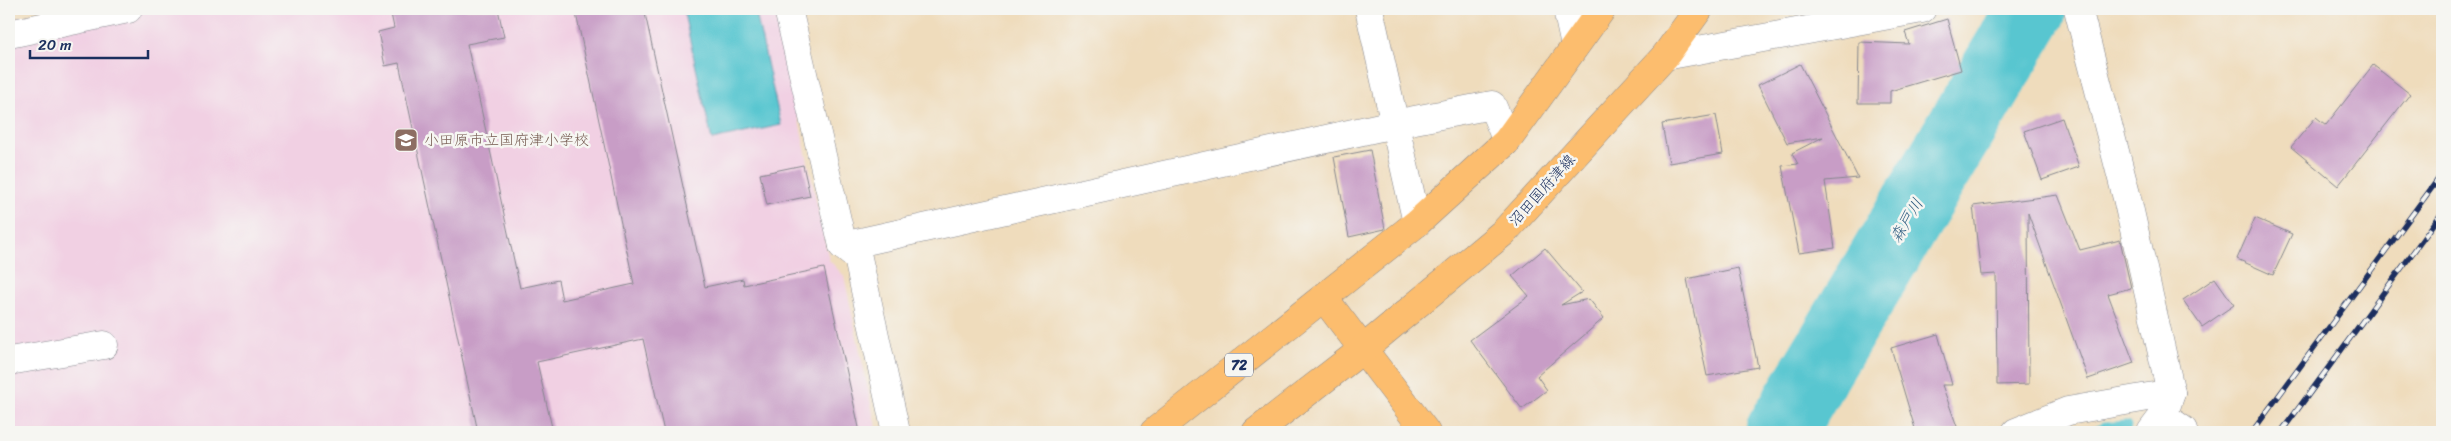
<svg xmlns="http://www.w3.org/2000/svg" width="2451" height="441" viewBox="0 0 2451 441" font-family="Sriracha,'Klee One',sans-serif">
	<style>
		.built { fill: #f1d0e3 }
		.water { fill: #59c6d0; stroke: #3a7a97 }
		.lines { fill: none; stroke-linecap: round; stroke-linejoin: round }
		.stream { stroke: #59c6d0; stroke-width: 11 }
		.river { stroke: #59c6d0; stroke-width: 70 }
		.building { fill: #c89dc6 }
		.minor-casing { stroke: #85868d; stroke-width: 29 }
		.major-casing { stroke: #85868d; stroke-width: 29 }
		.minor { stroke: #fff; stroke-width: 28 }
		.major { stroke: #fcbd6e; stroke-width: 28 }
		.rail-casing { stroke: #1b2f5e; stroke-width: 5.5 }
		.rail { stroke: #f6f6f2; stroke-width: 4; stroke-dasharray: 11; stroke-linecap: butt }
		.labels { text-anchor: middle; stroke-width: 5; stroke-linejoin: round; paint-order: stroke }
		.shield { fill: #f6f6f2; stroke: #5d6b8a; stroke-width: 1 }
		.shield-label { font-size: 14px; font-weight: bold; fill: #1b2f5e }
		.education-label { font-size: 15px; fill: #785e54; stroke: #f6f6f2; text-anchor: start }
		.street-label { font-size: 15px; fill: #1b2f5e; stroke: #f6f6f2 }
		.water-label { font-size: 16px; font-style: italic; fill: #2e5c80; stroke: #f6f6f2 }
	</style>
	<rect width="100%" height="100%" fill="#f6f6f2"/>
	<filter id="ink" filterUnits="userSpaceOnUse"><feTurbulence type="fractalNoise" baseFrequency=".02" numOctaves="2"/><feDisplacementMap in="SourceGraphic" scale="10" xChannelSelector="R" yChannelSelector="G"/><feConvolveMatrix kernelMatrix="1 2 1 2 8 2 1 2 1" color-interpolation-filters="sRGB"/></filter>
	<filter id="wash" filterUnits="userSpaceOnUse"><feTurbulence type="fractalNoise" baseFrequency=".0096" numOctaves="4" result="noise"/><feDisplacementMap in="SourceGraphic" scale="20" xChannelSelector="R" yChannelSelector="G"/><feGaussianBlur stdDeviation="1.12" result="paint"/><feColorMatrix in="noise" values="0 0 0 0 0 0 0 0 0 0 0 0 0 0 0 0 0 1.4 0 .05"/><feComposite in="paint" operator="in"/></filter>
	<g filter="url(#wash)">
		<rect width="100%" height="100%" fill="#efdcbc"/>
		<polygon class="built" points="58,9 775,9 829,260 844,276 877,432 9,432 9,20"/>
		<polygon class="water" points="683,9 755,9 781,125 712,140"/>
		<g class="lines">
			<polyline class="stream" points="2095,432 2104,428 2126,426"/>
			<polyline class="river" points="1780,432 2032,9"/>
		</g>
		<g id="blocks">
			<g class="building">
				<polygon points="390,9 498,9 504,37 467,44 520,288 558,280 562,300 634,284 575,9 644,9 705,287 743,279 744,285 824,268 860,432 664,432 643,339 537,362 553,432 478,432 399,63 385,66 378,32 394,28"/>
				<polygon points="1947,19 1961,70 1890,91 1890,103 1858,103 1859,42 1909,44 1905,32"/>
				<polygon points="1800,64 1858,178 1825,181 1835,248 1799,253 1782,166 1798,164 1792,153 1823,137 1787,143 1758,85"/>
				<polygon points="2373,65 2410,94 2338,186 2291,147 2316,117 2326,125"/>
				<polygon points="1716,115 1723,154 1669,163 1662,124"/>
				<polygon points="2062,118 2079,167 2042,180 2024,131"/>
				<polygon points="1370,150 1385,229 1349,237 1334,157"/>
				<polygon points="803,165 810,196 767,205 760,174"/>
				<polygon points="2058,195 2080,250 2120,240 2131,288 2108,294 2134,363 2088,379 2028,213 2029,384 1997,385 1996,274 1981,275 1973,206"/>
				<polygon points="2255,218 2292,234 2273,275 2237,259"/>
				<polygon points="1545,248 1582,292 1561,305 1589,299 1604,318 1537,376 1547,390 1522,409 1470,340 1529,296 1512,276"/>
				<polygon points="1738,268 1758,367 1707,376 1687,279"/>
				<polygon points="2215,278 2234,305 2202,327 2183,300"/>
				<polygon points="1938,334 1952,385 1942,385 1959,432 1916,432 1891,348"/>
			</g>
		</g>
	</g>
	<g filter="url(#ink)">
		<use href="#blocks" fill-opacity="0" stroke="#85868d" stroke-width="1"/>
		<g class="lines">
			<g class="minor-casing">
				<g id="minor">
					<polyline points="788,9 843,246 858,258 896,432"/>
					<polyline points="1369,9 1417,223"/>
					<polyline points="1567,9 1575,46"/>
					<polyline points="2078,9 2127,198 2171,393 2163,416 2151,432"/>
					<polyline points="9,34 128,9"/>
					<polyline points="1665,56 1922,9"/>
					<polyline points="843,246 1394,124 1492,105 1507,141"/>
					<polyline points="9,361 104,345"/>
					<polyline points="2163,416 2183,430"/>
					<polyline points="2016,432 2068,411 2171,393"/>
				</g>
			</g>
			<g class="major-casing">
				<g id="major">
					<polyline points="1324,298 1426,432"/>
					<polyline points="1154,432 1417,223 1507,141 1602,9"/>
					<polyline points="1256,432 1362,350 1504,232 1665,56 1699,9"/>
				</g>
			</g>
			<use href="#minor" class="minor"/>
			<use href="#major" class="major"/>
			<g class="rail-casing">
				<g id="rail">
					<polyline points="2252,432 2442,174"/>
					<polyline points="2281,432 2442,213"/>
				</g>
			</g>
			<use href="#rail" class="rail"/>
		</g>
	</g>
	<defs>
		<g id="school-square" transform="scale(1.25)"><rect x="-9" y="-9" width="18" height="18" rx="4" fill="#8d6e63" stroke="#f6f6f2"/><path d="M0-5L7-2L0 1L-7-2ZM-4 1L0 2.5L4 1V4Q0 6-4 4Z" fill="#fff"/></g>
	</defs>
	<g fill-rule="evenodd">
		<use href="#school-square" x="406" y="140"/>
	</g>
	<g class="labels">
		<rect class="shield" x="1225" y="353.5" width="28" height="23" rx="4"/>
		<g class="shield-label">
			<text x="1239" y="370">72</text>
		</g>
		<g class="education-label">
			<text x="424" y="145">小田原市立国府津小学校</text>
		</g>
		<g class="street-label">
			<text transform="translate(1542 190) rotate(-48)" y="5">沼田国府津線</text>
		</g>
		<g class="water-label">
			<text transform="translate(1906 220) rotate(-59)" y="6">森戸川</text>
		</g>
	</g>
	<rect width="2451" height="441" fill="none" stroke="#f6f6f2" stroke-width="30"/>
	<path d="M30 50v8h118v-8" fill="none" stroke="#1b2f5e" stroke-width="2.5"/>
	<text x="38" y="50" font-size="15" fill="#1b2f5e" stroke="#f6f6f2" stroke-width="4" paint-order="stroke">20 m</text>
</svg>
